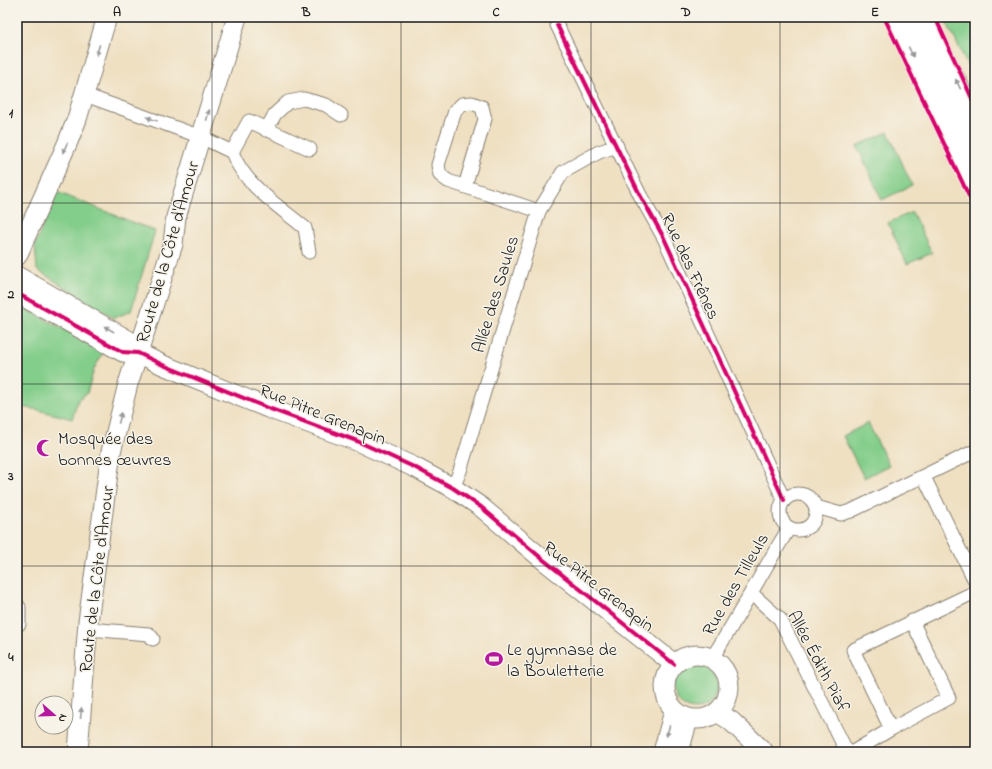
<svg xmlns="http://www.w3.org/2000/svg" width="992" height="769" viewBox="0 0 992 769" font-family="'Indie Flower',sans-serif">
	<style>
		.green { fill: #84ce8b; stroke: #507554 }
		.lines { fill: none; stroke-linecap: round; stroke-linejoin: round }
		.street-casing { stroke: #867e6f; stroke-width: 15 }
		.secondary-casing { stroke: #867e6f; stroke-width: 21 }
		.street { stroke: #fff; stroke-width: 13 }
		.secondary { stroke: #fff; stroke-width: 19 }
		.cycleway-casing { stroke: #f7f3e8; stroke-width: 6 }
		.cycleway { stroke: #d6006c; stroke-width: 4 }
		.oneway { fill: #999 }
		.grid { fill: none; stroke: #1c1c1c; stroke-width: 1; stroke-opacity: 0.55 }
		.labels { text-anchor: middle; stroke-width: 3; stroke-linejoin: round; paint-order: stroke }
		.street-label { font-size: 18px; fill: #1c1c1c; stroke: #f7f3e8 }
		.poi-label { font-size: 18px; fill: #1c1c1c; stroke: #f7f3e8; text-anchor: start }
		.neatline { fill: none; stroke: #1c1c1c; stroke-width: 1.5 }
		.grid-label { font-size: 13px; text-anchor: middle; font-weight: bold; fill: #1c1c1c }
	</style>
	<rect width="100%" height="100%" fill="#f7f3e8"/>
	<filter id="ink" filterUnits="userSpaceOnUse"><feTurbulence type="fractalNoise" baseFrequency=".025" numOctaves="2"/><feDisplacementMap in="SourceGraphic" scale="8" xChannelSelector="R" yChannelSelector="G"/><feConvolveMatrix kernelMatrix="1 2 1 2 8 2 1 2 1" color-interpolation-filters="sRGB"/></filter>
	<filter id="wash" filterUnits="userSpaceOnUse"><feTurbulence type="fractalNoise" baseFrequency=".012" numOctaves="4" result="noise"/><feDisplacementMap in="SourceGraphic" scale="16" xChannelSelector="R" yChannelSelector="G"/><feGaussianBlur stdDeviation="0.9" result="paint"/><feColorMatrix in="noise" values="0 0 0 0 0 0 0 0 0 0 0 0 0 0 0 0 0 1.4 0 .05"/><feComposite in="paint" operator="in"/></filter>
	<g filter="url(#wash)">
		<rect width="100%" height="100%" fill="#efe0c2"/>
		<g class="green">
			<polygon points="944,17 975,17 975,80"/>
			<polygon points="888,132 912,185 882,200 857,146"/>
			<polygon points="57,192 155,231 131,311 114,318 37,270 35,245"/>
			<polygon points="912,212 932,253 907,264 888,223"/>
			<polygon points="21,306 104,351 94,369 87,393 78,400 72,419 38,410 17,406 17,308"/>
			<polygon points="868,423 889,465 864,478 843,436"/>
			<circle cx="695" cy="687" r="22"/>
		</g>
	</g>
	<g filter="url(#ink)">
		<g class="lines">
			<g class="street-casing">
				<g id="street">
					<polyline points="557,25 640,195 664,238 784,500"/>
					<path d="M85 95 201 137 232 152C244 185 279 206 305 228L309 252"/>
					<polyline points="266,130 275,114 288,102 304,99 326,105 341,115"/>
					<polyline points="232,152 249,121 310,149"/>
					<polyline points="465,186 485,119 482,107 472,103 462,104 455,111 438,165 440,175 448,181 539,211"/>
					<polyline points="924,477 975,581"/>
					<polyline points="453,488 460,471 539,211 563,172 599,152 617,146"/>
					<circle cx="798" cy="512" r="18"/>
					<polyline points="816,507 841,514 851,511 975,451"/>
					<polyline points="751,593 780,619 847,752"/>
					<polyline points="17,607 19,607 19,624 17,624"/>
					<polyline points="88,629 149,634 153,639"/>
					<path d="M712 658C739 616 762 572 789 528"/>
					<polyline points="891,729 949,698 912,621"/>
					<polyline points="853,752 891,729 853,650 975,592"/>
				</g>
			</g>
			<g class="secondary-casing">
				<g id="secondary">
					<polyline points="894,17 975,186"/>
					<polyline points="909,17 975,151"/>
					<polyline points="925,17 975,119"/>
					<polyline points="17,256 67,144 77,119 107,17"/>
					<polyline points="17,276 128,340 138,353"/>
					<polyline points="17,288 20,295 123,352 138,353 163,365 268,408 357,441 416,468 453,488 481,507 540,557 674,664"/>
					<circle cx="697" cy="687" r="32"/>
					<polyline points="717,712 731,721 764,752"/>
					<polyline points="78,752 88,622 111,452 128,384 173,244 176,217 237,17"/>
					<polyline points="663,752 674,711"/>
					<polyline points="679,752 688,719"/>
				</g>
			</g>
			<use href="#street" class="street"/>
			<use href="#secondary" class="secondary"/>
			<g class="cycleway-casing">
				<g id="cycleway">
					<polyline points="884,17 975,209"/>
					<polyline points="935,17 975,105"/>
					<polyline points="557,25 640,195 664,238 784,500"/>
					<polyline points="17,288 20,295 123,352 138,353 163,365 268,408 357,441 416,468 453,488 481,507 540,557 674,664"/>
				</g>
			</g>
			<use href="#cycleway" class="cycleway"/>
		</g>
		<defs><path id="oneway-solid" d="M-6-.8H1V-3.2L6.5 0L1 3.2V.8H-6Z"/></defs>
		<g class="oneway">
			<use href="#oneway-solid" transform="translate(98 50) rotate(106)"/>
			<use href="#oneway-solid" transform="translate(911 52) rotate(64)"/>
			<use href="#oneway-solid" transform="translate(958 84) rotate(-116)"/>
			<use href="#oneway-solid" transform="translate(208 115) rotate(-74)"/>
			<use href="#oneway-solid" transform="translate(152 119) rotate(-160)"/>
			<use href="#oneway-solid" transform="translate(65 148) rotate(114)"/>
			<use href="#oneway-solid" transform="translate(109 329) rotate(-150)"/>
			<use href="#oneway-solid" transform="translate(120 418) rotate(-75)"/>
			<use href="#oneway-solid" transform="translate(81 713) rotate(-85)"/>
			<use href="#oneway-solid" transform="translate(668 731) rotate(106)"/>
		</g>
	</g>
	<path class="grid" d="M212 17V752M401 17V752M591 17V752M780 17V752M17 203H975M17 384H975M17 566H975"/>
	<defs>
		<g id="mosque-bare" transform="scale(1.38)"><path d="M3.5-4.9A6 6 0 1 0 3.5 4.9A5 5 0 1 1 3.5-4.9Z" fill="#b5179e" stroke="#f7f3e8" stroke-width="2.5" paint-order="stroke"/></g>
		<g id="stadium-bare" transform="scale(1.38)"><path d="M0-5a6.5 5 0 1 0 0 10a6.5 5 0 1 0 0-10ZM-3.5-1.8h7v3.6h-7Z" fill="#b5179e" stroke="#f7f3e8" stroke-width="2.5" paint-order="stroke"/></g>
	</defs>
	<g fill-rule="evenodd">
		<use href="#mosque-bare" x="45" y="448"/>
		<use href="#stadium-bare" x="494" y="659"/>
	</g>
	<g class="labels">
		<g class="street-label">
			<text transform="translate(167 252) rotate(-74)" y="6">Route de la Côte d'Amour</text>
			<text transform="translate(691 266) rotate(65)" y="6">Rue des Frênes</text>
			<text transform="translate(495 294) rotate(-73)" y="6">Allée des Saules</text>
			<text transform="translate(323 414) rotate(22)" y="6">Rue Pitre Grenapin</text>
			<text transform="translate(96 579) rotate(-83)" y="6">Route de la Côte d'Amour</text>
			<text transform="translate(735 584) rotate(-60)" y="6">Rue des Tilleuls</text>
			<text transform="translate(599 586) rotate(38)" y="6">Rue Pitre Grenapin</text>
			<text transform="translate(819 661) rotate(62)" y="6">Allée Édith Piaf</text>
		</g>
		<g class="poi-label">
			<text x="58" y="444">Mosquée des<tspan x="58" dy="21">bonnes œuvres</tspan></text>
			<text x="507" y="655">Le gymnase de<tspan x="507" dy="21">la Bouletterie</tspan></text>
		</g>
	</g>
	<rect width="992" height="769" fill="none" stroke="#f7f3e8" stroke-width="44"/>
	<g transform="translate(54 715) rotate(110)"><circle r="19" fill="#f7f3e8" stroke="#9f9d96"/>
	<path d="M0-3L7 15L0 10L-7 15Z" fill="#b5179e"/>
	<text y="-6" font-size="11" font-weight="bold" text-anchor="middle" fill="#1c1c1c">N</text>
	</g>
	<rect x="22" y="22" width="948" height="725" class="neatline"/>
	<g class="grid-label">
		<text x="117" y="16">A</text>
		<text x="306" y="16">B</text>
		<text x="496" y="16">C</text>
		<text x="686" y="16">D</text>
		<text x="875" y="16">E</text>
		<text x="11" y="117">1</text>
		<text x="11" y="298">2</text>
		<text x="11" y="480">3</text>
		<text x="11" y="661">4</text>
	</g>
</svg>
